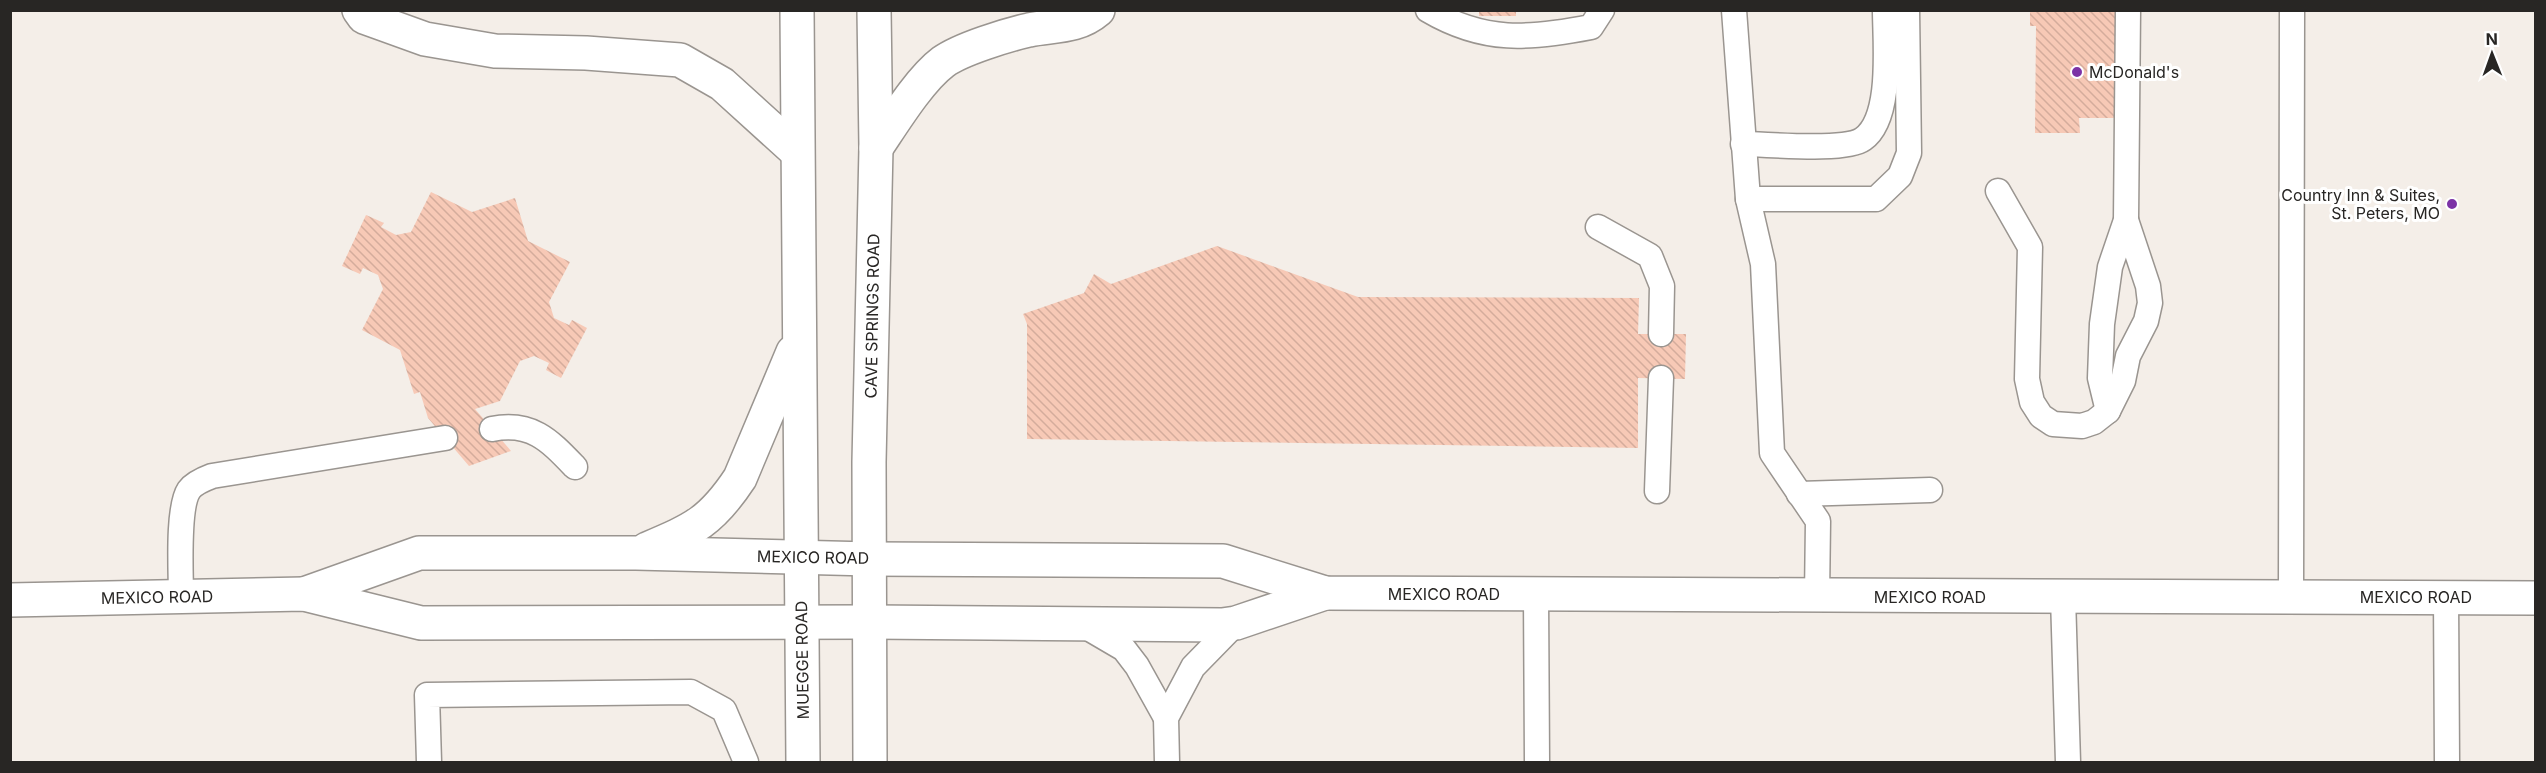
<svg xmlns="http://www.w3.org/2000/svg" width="2546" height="773" viewBox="0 0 2546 773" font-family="Inter,sans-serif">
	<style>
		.building { fill: url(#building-back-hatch) }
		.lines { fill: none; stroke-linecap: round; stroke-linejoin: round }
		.service-casing { stroke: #9a9590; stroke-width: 27 }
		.tertiary-casing { stroke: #9a9590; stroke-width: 36 }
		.secondary-casing { stroke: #9a9590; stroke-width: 36 }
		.primary-casing { stroke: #9a9590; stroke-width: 36 }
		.service { stroke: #fff; stroke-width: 24 }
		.tertiary { stroke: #fff; stroke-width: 33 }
		.secondary { stroke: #fff; stroke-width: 33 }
		.primary { stroke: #fff; stroke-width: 33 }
		.poi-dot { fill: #7c33a6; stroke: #fff; stroke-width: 2 }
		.labels { text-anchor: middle; stroke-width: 6; stroke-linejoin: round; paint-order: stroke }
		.poi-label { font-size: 16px; fill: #282624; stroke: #fff; text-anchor: start }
		.street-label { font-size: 16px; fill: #282624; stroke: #fff }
	</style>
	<defs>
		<pattern id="building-back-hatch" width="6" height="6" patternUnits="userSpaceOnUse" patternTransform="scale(1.5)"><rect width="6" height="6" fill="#f7c9b6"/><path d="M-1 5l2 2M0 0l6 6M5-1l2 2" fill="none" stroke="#d4ac9c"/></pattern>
	</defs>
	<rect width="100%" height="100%" fill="#f4eee8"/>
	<g class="building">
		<rect x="1479" y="10" width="37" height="6"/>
		<polygon points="2030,10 2119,10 2118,118 2079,118 2080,133 2035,133 2036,26 2030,26"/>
		<polygon points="431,192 472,212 515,198 528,241 570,262 549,302 554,318 569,325 572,320 587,328 561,378 546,370 549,363 534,356 520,361 500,401 475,409 511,451 469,466 428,418 420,392 414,394 400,350 362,330 383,289 378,275 363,268 360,274 342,266 366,215 384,223 381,227 396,235 411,232"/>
		<polygon points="1217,246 1358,297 1639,298 1638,334 1686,334 1685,379 1638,378 1638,448 1027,439 1027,324 1023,314 1084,293 1094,274 1111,284"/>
	</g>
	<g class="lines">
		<g class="service-casing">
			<g id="service">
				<path d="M1428 10C1484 43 1529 39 1591 27L1602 10"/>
				<polyline points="1734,10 1748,199 1763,264 1772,453 1818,521 1817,597"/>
				<path d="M1743 144C1768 144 1845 152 1863 139 1893 118 1885 43 1885 10"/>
				<polyline points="1998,191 2030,247 2027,379 2032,402 2041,416 2053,424 2082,426 2094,422 2108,411 2123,381 2128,356 2146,321 2150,303 2148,286 2126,220"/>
				<polyline points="1748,199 1876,199 1900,176 1909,153 1907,10"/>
				<polyline points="1598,227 1650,256 1662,286 1661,334"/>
				<polyline points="2108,411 2100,378 2102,324 2110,267 2126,220 2128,10"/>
				<path d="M492 429C532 421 550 441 575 467"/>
				<polyline points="1657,491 1661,378"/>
				<polyline points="1799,494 1930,490"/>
				<polyline points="1536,595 1537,762"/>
				<path d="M181 597C181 573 177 508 189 490 194 483 204 479 212 476L445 438"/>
				<polyline points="2063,597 2068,762"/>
				<polyline points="2291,597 2292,10"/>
				<polyline points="2446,597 2447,762"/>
				<polyline points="1083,625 1124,649 1137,666 1166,718"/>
				<polyline points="429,762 427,695 691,692 724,710 746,762"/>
				<polyline points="1167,762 1166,718 1193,667 1236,623"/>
			</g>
		</g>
		<g class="tertiary-casing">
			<g id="tertiary">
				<polyline points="870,559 1223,561 1325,593 2536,598"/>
				<polyline points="871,622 1222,625 1236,623 1325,593"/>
			</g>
		</g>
		<g class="secondary-casing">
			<g id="secondary">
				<polyline points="359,10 364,17 425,39 495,51 586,53 680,60 722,84 797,152"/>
				<path d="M876 148C893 123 919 80 943 62 961 49 1007 35 1029 30 1054 25 1077 28 1098 10"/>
			</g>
		</g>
		<g class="primary-casing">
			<g id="primary">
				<polyline points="797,10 803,762"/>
				<path d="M647 549C694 529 711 522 740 478L793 352"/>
				<polyline points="304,594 419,553 636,553 870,559"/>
				<polyline points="10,600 304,594 421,623 871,622"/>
				<polyline points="870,762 869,462 876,148 874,10"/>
			</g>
		</g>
		<use href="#service" class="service"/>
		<use href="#tertiary" class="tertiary"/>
		<use href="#secondary" class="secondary"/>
		<use href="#primary" class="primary"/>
	</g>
	<g class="poi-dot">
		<circle cx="2077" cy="72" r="6"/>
		<circle cx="2452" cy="204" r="6"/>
	</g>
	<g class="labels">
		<g class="poi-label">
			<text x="2089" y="78">McDonald's</text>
			<text x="2440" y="201" text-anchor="end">Country Inn &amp; Suites,<tspan x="2440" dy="18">St. Peters, MO</tspan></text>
		</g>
		<g class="street-label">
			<text transform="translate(872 316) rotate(-89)" y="6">CAVE SPRINGS ROAD</text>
			<text transform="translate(813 557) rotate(1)" y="6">MEXICO ROAD</text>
			<text x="1444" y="600">MEXICO ROAD</text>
			<text transform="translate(157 597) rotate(-1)" y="6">MEXICO ROAD</text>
			<text x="1930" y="603">MEXICO ROAD</text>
			<text x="2416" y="603">MEXICO ROAD</text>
			<text transform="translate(802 660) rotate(-91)" y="6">MUEGGE ROAD</text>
		</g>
	</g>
	<rect width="2546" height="773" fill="none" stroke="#282624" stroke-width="24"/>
	<g transform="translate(2492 54) rotate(359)" stroke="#ffffff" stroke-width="4.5" paint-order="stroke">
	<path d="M0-4.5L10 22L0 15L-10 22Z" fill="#282624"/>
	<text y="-9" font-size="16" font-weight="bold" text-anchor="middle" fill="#282624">N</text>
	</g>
</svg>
